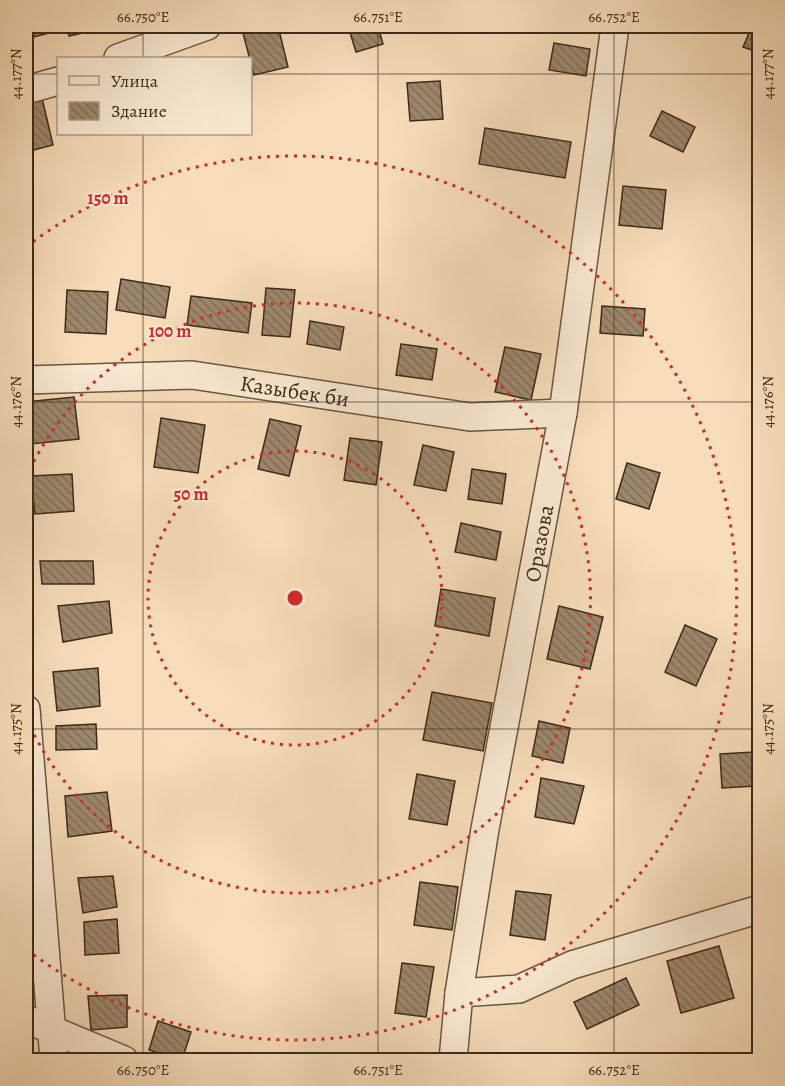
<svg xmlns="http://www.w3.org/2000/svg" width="785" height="1086" viewBox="0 0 785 1086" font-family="Alegreya,serif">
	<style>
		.building { fill: url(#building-back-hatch); stroke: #3c2a18; stroke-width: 1.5 }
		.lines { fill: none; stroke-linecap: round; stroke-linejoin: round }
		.minor-casing { stroke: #6b5740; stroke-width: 30 }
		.minor { stroke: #fae9d2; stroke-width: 27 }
		.ticks { fill: none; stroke: #3c2a18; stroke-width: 1.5; stroke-opacity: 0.45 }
		.ring { fill: none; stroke: #d62828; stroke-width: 3; stroke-dasharray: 3 6 }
		.labels { text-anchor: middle; stroke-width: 4.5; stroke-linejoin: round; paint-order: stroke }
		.street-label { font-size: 22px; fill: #3c2a18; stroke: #fae9d2 }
		.centre { fill: #d62828; stroke: #fae9d2; stroke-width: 3 }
		.ring-label { font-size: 18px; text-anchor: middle; font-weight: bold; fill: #d62828; stroke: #fae9d2; stroke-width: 4.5; stroke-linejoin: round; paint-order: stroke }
		.neatline { fill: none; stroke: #3c2a18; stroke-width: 2 }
		.ticks-label { font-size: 15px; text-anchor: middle; fill: #3c2a18 }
	</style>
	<defs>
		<pattern id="building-back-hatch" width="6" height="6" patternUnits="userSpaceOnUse" patternTransform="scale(1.5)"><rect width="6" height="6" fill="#9d876c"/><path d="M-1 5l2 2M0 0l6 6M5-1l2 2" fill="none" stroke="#816f58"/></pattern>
	</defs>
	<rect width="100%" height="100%" fill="#f7ddba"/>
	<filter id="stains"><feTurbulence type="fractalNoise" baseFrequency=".00333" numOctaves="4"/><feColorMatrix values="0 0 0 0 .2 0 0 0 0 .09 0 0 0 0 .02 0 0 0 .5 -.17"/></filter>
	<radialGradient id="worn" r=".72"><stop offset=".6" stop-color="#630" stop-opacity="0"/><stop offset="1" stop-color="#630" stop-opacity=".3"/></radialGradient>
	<g class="building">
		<polygon points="26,26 52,26 53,32 26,39"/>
		<polygon points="67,26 99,26 100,29 69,36"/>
		<polygon points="278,26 288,67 254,75 243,33"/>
		<polygon points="348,26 378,26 383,44 356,52"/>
		<polygon points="752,26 760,26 760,53 743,47"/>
		<polygon points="554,43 590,49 586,76 549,70"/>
		<polygon points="440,81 443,119 410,121 407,83"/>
		<polygon points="42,98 53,145 26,152 26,102"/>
		<polygon points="662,111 695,127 683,152 650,136"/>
		<polygon points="485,128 571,142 565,178 479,164"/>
		<polygon points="623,186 666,190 662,229 619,225"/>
		<polygon points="121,279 170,287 165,318 116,310"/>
		<polygon points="266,288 295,290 290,337 262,335"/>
		<polygon points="67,290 108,292 106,334 65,332"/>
		<polygon points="191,296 252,303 248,333 187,325"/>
		<polygon points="602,306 645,309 643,336 600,333"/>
		<polygon points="310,321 344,327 340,350 307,344"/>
		<polygon points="401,344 437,349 432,380 396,375"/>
		<polygon points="505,347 541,354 531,400 495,392"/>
		<polygon points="74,397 79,439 30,444 26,402"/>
		<polygon points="161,418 205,425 198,473 154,467"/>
		<polygon points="270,419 301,426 289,476 258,469"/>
		<polygon points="350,438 382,442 376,485 344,480"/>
		<polygon points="423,445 454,452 446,491 414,485"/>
		<polygon points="627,463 660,473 649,509 616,499"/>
		<polygon points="472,469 506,474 502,504 468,499"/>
		<polygon points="72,474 74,511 35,514 31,476"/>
		<polygon points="461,523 501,532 496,560 455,552"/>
		<polygon points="40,561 93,561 94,584 42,584"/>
		<polygon points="441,589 495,598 489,636 435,626"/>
		<polygon points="109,601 112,633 63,642 58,606"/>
		<polygon points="559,606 603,617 590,669 547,659"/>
		<polygon points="685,625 717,639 696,686 665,672"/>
		<polygon points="98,668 100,706 57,711 53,672"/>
		<polygon points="432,692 492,703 483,751 423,740"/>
		<polygon points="539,721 570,728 563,763 532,756"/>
		<polygon points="96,724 97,749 56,750 56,726"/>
		<polygon points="754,752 756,786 722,788 720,754"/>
		<polygon points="417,774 455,781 447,825 409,819"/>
		<polygon points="541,778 584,786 574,824 535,817"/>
		<polygon points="107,792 112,831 68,837 65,796"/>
		<polygon points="113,876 117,907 83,913 78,878"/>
		<polygon points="420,882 458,887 452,930 414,925"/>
		<polygon points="516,891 551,895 545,940 510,935"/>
		<polygon points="117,919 119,953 85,955 84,922"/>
		<polygon points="719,946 734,998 681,1013 667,961"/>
		<polygon points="26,951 29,951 35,980 26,982"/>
		<polygon points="402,963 434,967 426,1017 395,1013"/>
		<polygon points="626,978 639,1005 587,1029 574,1002"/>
		<polygon points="127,995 127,1027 91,1030 88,996"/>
		<polygon points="158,1021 191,1032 182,1060 149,1050"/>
	</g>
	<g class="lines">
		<g class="minor-casing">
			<g id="minor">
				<polyline points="118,58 207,26"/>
				<polyline points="26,90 58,81"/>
				<path id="s1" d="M26 380 192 375 470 417 563 413"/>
				<polyline points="26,709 54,1060"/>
				<polyline points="459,993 519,989 572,965 760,909"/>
				<polyline points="26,1019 124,1060"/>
				<path id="s2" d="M453 1060 459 993 485 829 563 413 615 26"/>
			</g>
		</g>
		<use href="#minor" class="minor"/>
	</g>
	<path class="ticks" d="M143 26V58M378 26V1060M614 26V1060M26 74H58M250 74H760M143 134V1060M26 402H760M26 729H760M26 1056H760"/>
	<g class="ring">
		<circle cx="295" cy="598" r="147"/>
		<path d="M26 478A295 295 0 1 1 26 718"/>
		<path d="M26 247A442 442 0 1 1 26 949"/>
	</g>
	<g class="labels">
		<g class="street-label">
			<text dy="8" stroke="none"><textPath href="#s1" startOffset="270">Казыбек би</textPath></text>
			<text dy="8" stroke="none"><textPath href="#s2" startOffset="524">Оразова</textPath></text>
		</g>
	</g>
	<circle cx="295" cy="598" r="9" class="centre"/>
	<g class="ring-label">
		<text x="108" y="204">150 m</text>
		<text x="170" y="337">100 m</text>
		<text x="191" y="500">50 m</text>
	</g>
	<rect width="785" height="1086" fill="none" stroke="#f7ddba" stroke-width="66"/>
	<rect x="57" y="57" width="195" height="78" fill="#fae9d2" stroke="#ae9d88" stroke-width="1.5"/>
	<rect x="69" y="76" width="30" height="9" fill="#fae9d2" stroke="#ae9d88" stroke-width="1.5"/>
	<text x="111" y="87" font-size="18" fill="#3c2a18">Улица</text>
	<rect x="69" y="102" width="30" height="18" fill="url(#building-back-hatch)" stroke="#ae9d88" stroke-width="1.5"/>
	<text x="111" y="117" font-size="18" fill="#3c2a18">Здание</text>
	<rect x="33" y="33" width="719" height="1020" class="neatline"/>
	<g class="ticks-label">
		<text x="143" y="22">66.750°E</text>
		<text x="378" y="22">66.751°E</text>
		<text x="614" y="22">66.752°E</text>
		<text transform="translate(16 74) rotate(-90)" y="5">44.177°N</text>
		<text transform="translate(768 74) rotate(-90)" y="5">44.177°N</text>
		<text transform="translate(16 402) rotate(-90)" y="5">44.176°N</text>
		<text transform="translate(768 402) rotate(-90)" y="5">44.176°N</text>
		<text transform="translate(16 729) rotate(-90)" y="5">44.175°N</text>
		<text transform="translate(768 729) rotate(-90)" y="5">44.175°N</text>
		<text x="143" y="1075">66.750°E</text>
		<text x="378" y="1075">66.751°E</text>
		<text x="614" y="1075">66.752°E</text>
	</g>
	<rect width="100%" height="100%" filter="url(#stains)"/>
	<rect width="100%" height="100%" fill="url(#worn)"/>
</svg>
